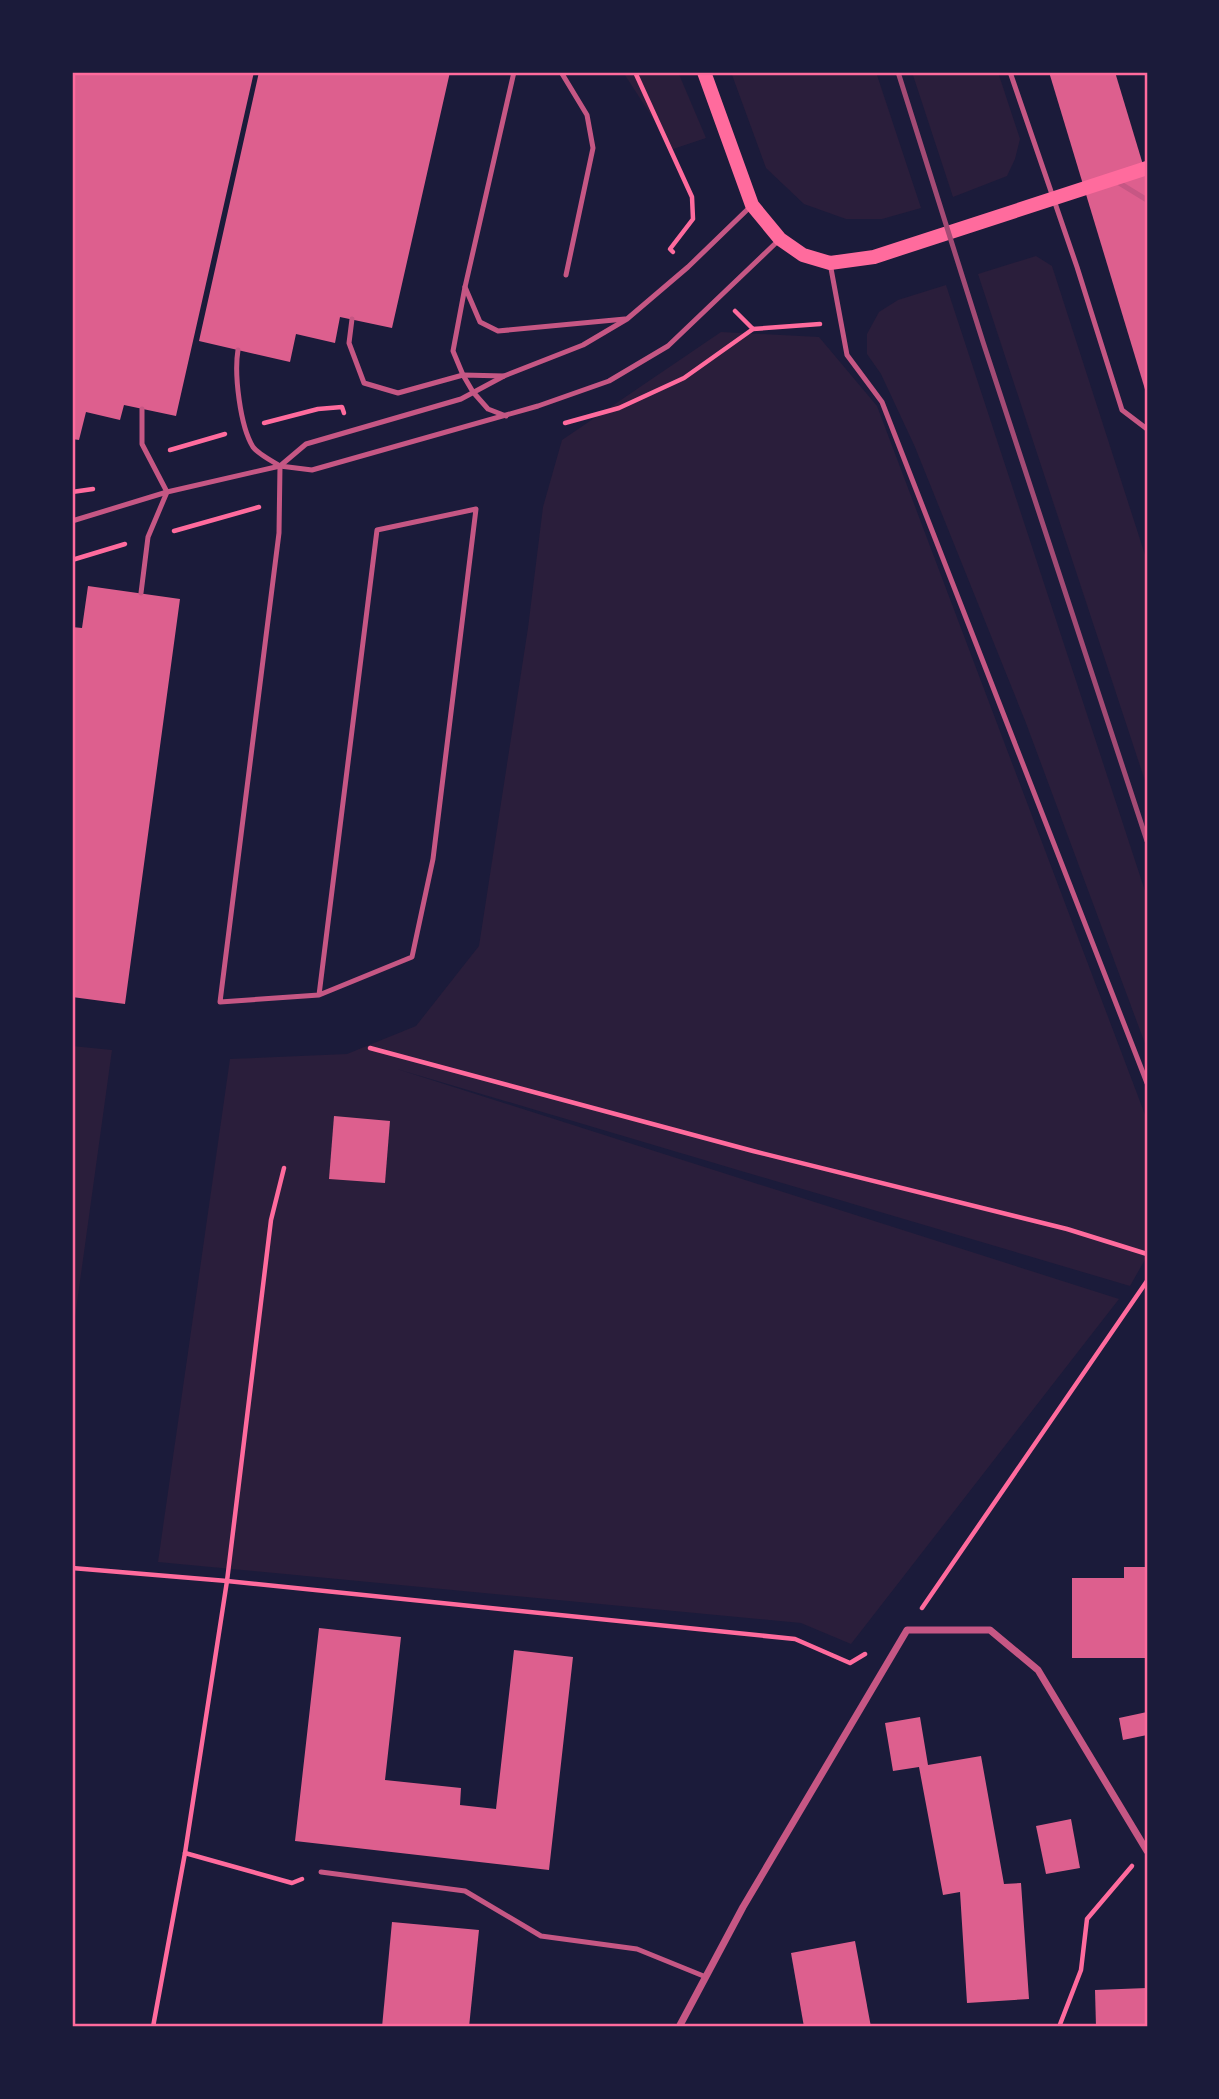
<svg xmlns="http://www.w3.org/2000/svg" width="1219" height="2099" viewBox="0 0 1219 2099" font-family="Jost,sans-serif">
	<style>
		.green { fill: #2a1e3b }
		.building { fill: #dd5f8e }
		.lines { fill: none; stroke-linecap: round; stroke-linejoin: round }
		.path { stroke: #ff6b9d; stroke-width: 4.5 }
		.service { stroke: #c65784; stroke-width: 5 }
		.minor { stroke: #c65784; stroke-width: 7 }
		.secondary { stroke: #ff6b9d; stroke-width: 14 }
		.rail { stroke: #a44b75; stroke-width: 5 }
		.neatline { fill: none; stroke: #ff6b9d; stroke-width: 2.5 }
	</style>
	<rect width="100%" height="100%" fill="#1b1b3a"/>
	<g class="green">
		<polygon points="623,72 678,72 706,138 673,149"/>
		<polygon points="731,72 876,72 921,208 882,219 846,219 804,204 766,168"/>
		<polygon points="912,72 998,72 1020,139 1015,159 1007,176 953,197"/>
		<polygon points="1036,256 1052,266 1147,561 1147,787 978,274"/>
		<polygon points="946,285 1147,897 1147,1049 1026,723 915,447 881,374 867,354 867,334 879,312 898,300"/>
		<polygon points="721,332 819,337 877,406 1147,1120 1147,1256 1130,1286 397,1069 1119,1299 851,1644 801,1623 158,1562 230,1059 347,1054 416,1026 479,946 528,628 543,507 562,440"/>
		<polygon points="72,1046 112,1050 72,1339"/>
	</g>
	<g class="building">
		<polygon points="72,72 254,72 176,416 124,405 120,420 86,412 79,440 72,439"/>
		<polygon points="259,72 450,72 392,328 340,317 335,343 296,334 290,362 199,341"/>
		<polygon points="1049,72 1115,72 1147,178 1147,396"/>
		<polygon points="88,586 180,599 125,1004 72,997 72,627 82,628"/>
		<polygon points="334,1116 390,1121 385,1183 329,1179"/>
		<polygon points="1124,1567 1147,1567 1147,1658 1072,1658 1072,1578 1124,1578"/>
		<polygon points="319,1628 401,1637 385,1780 461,1788 460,1805 496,1809 514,1650 573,1657 549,1870 295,1841"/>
		<polygon points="1147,1712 1147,1735 1123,1740 1119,1718"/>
		<polygon points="920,1717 928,1765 981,1756 1004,1884 1021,1883 1029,1999 967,2003 960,1892 943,1895 919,1767 893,1771 885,1723"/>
		<polygon points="1071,1819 1080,1868 1046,1874 1036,1826"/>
		<polygon points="392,1922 479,1930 469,2027 382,2027"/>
		<polygon points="855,1941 871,2027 804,2027 791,1953"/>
		<polygon points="1147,1988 1147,2027 1096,2027 1095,1990"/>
	</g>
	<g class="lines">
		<g class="path">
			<polyline points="635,72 692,197 693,219 670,249 673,252"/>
			<polyline points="735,311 753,329 820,324"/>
			<polyline points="264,423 318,409 342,407 344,413"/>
			<polyline points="565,423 619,408 684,378 753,329"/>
			<polyline points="170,450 225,434"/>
			<polyline points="72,492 93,489"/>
			<polyline points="174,531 259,507"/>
			<polyline points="72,560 125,544"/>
			<polyline points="370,1048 753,1151 1067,1229 1147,1254"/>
			<polyline points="72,1568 227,1581 795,1639 850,1663 865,1654"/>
			<polyline points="922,1608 1147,1281"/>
			<polyline points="185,1853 292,1883 302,1879"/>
			<polyline points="153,2027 185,1853 227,1581 271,1220 284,1168"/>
			<polyline points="1059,2027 1081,1970 1087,1919 1132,1866"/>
		</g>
		<g class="service">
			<polyline points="561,72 587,115 593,148 566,275"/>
			<polyline points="1010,72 1077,267 1122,410 1147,429"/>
			<polyline points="1116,181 1147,200"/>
			<polyline points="830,263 847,355 882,402 1147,1083"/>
			<polyline points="465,287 480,322 498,331 625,319"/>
			<polyline points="352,319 349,343 364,383 398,393 463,375 504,376 583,345 627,319 688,267 750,207"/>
			<path d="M238 350C234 374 240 426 253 447 258 454 272 461 280 466"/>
			<polyline points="506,416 488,409 473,392 463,375 453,351 465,287 514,72"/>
			<polyline points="72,521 167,492 280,466 312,470 538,406 609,381 668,346 780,239"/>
			<polyline points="141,593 148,537 167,492 142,444 142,409"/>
			<polyline points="319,995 377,530 476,509 433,859 412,957 319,995 220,1002 279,533 280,466 306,444 461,399 504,376"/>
			<polyline points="321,1872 465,1891 541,1936 637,1949 706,1977"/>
		</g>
		<polyline class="minor" points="679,2027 743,1907 907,1630 990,1630 1038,1670 1147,1851"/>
		<polyline class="secondary" points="704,72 752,205 780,239 803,255 830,263 874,257 1147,168"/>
		<polyline class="rail" points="898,72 983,342 1147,841"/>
	</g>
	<rect width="1219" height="2099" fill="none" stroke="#1b1b3a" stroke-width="147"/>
	<rect x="74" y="74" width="1072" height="1951" class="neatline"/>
</svg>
